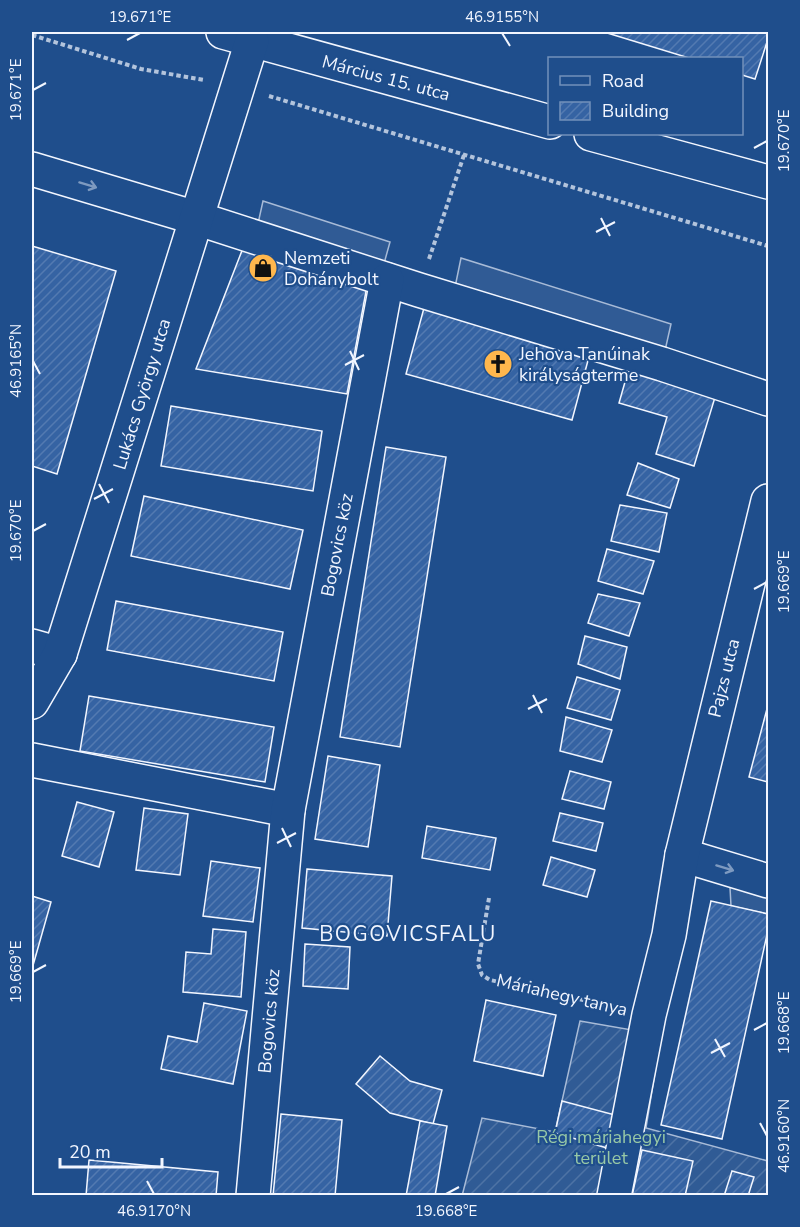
<svg xmlns="http://www.w3.org/2000/svg" width="800" height="1227" viewBox="0 0 800 1227" font-family="'Nunito Sans',sans-serif">
	<style>
		.garden { fill: url(#garden-furrows); stroke: #a8bbd7; stroke-width: 1.5 }
		.built { fill: #305b95; stroke: #a8bbd7; stroke-width: 1.5 }
		.building { fill: url(#building-hatch); stroke: #f2f6ff; stroke-width: 1.5 }
		.lines { fill: none; stroke-linecap: round; stroke-linejoin: round }
		.minor-casing { stroke: #f2f6ff; stroke-width: 36 }
		.path { stroke: #b3c4dc; stroke-width: 4; stroke-dasharray: 4.5 3; stroke-linecap: butt }
		.minor { stroke: #1f4e8c; stroke-width: 33 }
		.oneway { stroke: #7e9ac0 }
		.ticks { fill: none; stroke: #f2f6ff; stroke-width: 2 }
		.labels { text-anchor: middle; stroke-width: 4.5; stroke-linejoin: round; paint-order: stroke }
		.street-label { font-size: 18px; fill: #f2f6ff; stroke: #1f4e8c }
		.poi-label { font-size: 18px; fill: #f2f6ff; stroke: #1f4e8c; text-anchor: start }
		.park-label { font-size: 18px; fill: #97c8a6; stroke: #1f4e8c }
		.quarter-label { font-size: 21px; letter-spacing: 1.5px; fill: #f2f6ff; stroke: #1f4e8c }
		.neatline { fill: none; stroke: #f2f6ff; stroke-width: 2 }
		.ticks-label { font-size: 15px; text-anchor: middle; fill: #f2f6ff }
	</style>
	<defs>
		<pattern id="garden-furrows" width="10" height="10" patternUnits="userSpaceOnUse" patternTransform="scale(1.5)"><rect width="10" height="10" fill="#305b95"/><path d="M-1 1l2-2M0 10L10 0M9 11l2-2" fill="none" stroke="#4e73a5"/></pattern>
		<pattern id="building-hatch" width="6" height="6" patternUnits="userSpaceOnUse" patternTransform="scale(1.5)"><rect width="6" height="6" fill="#3563a3"/><path d="M-1 1l2-2M0 6l6-6M5 7l2-2" fill="none" stroke="#537ab1"/></pattern>
	</defs>
	<rect width="100%" height="100%" fill="#1f4e8c"/>
	<polygon class="garden" points="580,1021 661,1035 646,1128 768,1161 768,1195 462,1196 482,1118 555,1132"/>
	<g class="built">
		<polygon points="263,201 390,242 380,278 255,237"/>
		<polygon points="461,258 671,324 662,364 453,297"/>
		<polygon points="729,869 768,881 768,914 731,906"/>
	</g>
	<g class="building">
		<polygon points="604,32 768,32 768,39 755,79 742,75 742,58 689,58"/>
		<polygon points="32,246 116,271 57,474 32,466"/>
		<polygon points="243,248 367,286 347,394 196,369"/>
		<polygon points="424,308 590,353 572,420 406,374"/>
		<polygon points="629,368 716,394 694,466 656,454 667,417 619,403"/>
		<polygon points="171,406 322,431 313,491 161,466"/>
		<polygon points="386,447 446,457 400,747 340,737"/>
		<polygon points="638,463 679,479 670,508 627,495"/>
		<polygon points="144,496 303,530 290,589 131,556"/>
		<polygon points="620,505 667,513 659,552 611,541"/>
		<polygon points="607,549 654,561 643,594 598,581"/>
		<polygon points="598,594 640,603 629,636 588,623"/>
		<polygon points="116,601 283,632 274,681 107,650"/>
		<polygon points="585,636 627,647 620,679 578,664"/>
		<polygon points="577,677 620,690 611,720 567,708"/>
		<polygon points="89,696 274,727 265,782 80,751"/>
		<polygon points="768,705 768,782 749,777"/>
		<polygon points="566,717 612,730 602,762 560,751"/>
		<polygon points="328,756 380,765 368,847 315,839"/>
		<polygon points="570,771 611,782 604,809 562,799"/>
		<polygon points="77,802 114,812 99,867 62,856"/>
		<polygon points="144,808 188,814 180,875 136,870"/>
		<polygon points="560,813 603,823 596,851 553,841"/>
		<polygon points="427,826 496,838 490,870 422,858"/>
		<polygon points="551,857 595,870 587,897 543,885"/>
		<polygon points="211,861 260,868 253,922 203,916"/>
		<polygon points="307,869 392,876 387,936 302,928"/>
		<polygon points="32,896 51,902 32,969"/>
		<polygon points="711,901 768,914 768,930 722,1139 661,1125"/>
		<polygon points="213,929 246,932 241,997 183,992 186,952 211,954"/>
		<polygon points="305,944 350,947 348,989 303,986"/>
		<polygon points="486,1000 556,1015 543,1076 474,1061"/>
		<polygon points="204,1003 247,1011 233,1084 161,1069 168,1036 197,1042"/>
		<polygon points="380,1056 410,1081 442,1090 433,1124 390,1113 356,1084"/>
		<polygon points="562,1101 615,1115 607,1148 555,1133"/>
		<polygon points="281,1114 342,1120 335,1196 273,1196"/>
		<polygon points="420,1121 447,1126 435,1196 406,1196"/>
		<polygon points="642,1150 693,1161 685,1196 632,1196"/>
		<polygon points="89,1160 218,1172 216,1196 86,1196"/>
		<polygon points="732,1171 754,1177 748,1196 724,1196"/>
	</g>
	<g class="lines">
		<g class="minor-casing">
			<g id="minor">
				<polyline points="223,32 550,122"/>
				<polyline points="591,134 768,182"/>
				<polyline points="32,169 196,218 419,290 662,364 768,399"/>
				<polyline points="32,646 60,654"/>
				<polyline points="32,702 60,654 252,41"/>
				<polyline points="32,760 288,810"/>
				<polyline points="682,855 768,881"/>
				<polyline points="253,1196 288,810 387,280"/>
				<polyline points="614,1196 649,1015 669,935 682,855 768,501"/>
			</g>
		</g>
		<g class="path">
			<polyline points="32,35 141,69 204,80"/>
			<polyline points="269,96 768,246"/>
			<polyline points="429,259 464,155"/>
			<polyline points="489,898 478,964 482,975 490,980 616,1007"/>
		</g>
		<use href="#minor" class="minor"/>
	</g>
	<defs><path id="oneway-shaft" d="M-6 0H5M1.5-3L5.5 0L1.5 3" fill="none" stroke-width="1.6" stroke-linecap="round" stroke-linejoin="round" transform="scale(1.5)"/></defs>
	<g class="oneway">
		<use href="#oneway-shaft" transform="translate(88 185) rotate(17)"/>
		<use href="#oneway-shaft" transform="translate(725 868) rotate(17)"/>
	</g>
	<path class="ticks" d="M502 33 510 46M127 40 140 33M33 90 46 83M754 148 767 141M601 218 610 236M596 232 615 222M350 351 359 370M33 361 40 374M345 365 364 355M99 484 109 503M94 499 113 489M33 531 46 524M754 589 767 582M533 695 542 713M528 709 547 699M282 828 291 847M277 843 296 833M33 972 46 965M754 1030 767 1023M715 1039 725 1057M711 1053 730 1043M760 1123 767 1136M147 1181 154 1194M446 1194 459 1187"/>
	<defs>
		<g id="shop-disc" transform="scale(1.5)"><circle r="9.5" fill="#ffb74d" stroke="#1f4e8c"/><path d="M-5-2.5h2.3a2.7 3.5 0 0 1 5.4 0H5L5.5 6h-11ZM-1.5-2.5h3a1.5 2.3 0 0 0-3 0Z" fill="#111"/></g>
		<g id="church-disc" transform="scale(1.5)"><circle r="9.5" fill="#ffb74d" stroke="#1f4e8c"/><path d="M-1.2-6h2.4v3.5h3.3v2.4h-3.3V6h-2.4V-.1h-3.3v-2.4h3.3Z" fill="#111"/></g>
	</defs>
	<g fill-rule="evenodd">
		<use href="#shop-disc" x="263" y="268"/>
		<use href="#church-disc" x="498" y="364"/>
	</g>
	<g class="labels">
		<g class="street-label">
			<text transform="translate(386 78) rotate(15)" y="6">Március 15. utca</text>
			<text transform="translate(142 394) rotate(-73)" y="6">Lukács György utca</text>
			<text transform="translate(337 545) rotate(-79)" y="6">Bogovics köz</text>
			<text transform="translate(724 678) rotate(-76)" y="6">Pajzs utca</text>
			<text transform="translate(562 995) rotate(13)" y="6">Máriahegy tanya</text>
			<text transform="translate(269 1021) rotate(-85)" y="6">Bogovics köz</text>
		</g>
		<g class="poi-label">
			<text x="284" y="264">Nemzeti<tspan x="284" dy="21">Dohánybolt</tspan></text>
			<text x="519" y="360">Jehova Tanúinak<tspan x="519" dy="21">királyságterme</tspan></text>
		</g>
		<g class="park-label">
			<text x="601" y="1143">Régi máriahegyi<tspan x="601" dy="21">terület</tspan></text>
		</g>
		<g class="quarter-label">
			<text x="408" y="941">BOGOVICSFALU</text>
		</g>
	</g>
	<rect width="800" height="1227" fill="none" stroke="#1f4e8c" stroke-width="66"/>
	<rect x="548" y="57" width="195" height="78" fill="#1f4e8c" stroke="#7391ba" stroke-width="1.5"/>
	<rect x="560" y="76" width="30" height="9" fill="#1f4e8c" stroke="#7391ba" stroke-width="1.5"/>
	<text x="602" y="87" font-size="18" fill="#f2f6ff">Road</text>
	<rect x="560" y="102" width="30" height="18" fill="url(#building-hatch)" stroke="#7391ba" stroke-width="1.5"/>
	<text x="602" y="117" font-size="18" fill="#f2f6ff">Building</text>
	<path d="M60 1158v9h102v-9" fill="none" stroke="#f2f6ff" stroke-width="3"/>
	<text x="69" y="1158" font-size="18" fill="#f2f6ff" stroke="#1f4e8c" stroke-width="4.5" paint-order="stroke">20 m</text>
	<rect x="33" y="33" width="734" height="1161" class="neatline"/>
	<g class="ticks-label">
		<text x="140" y="22">19.671°E</text>
		<text x="502" y="22">46.9155°N</text>
		<text transform="translate(16 90) rotate(-90)" y="5">19.671°E</text>
		<text transform="translate(784 141) rotate(-90)" y="5">19.670°E</text>
		<text transform="translate(16 361) rotate(-90)" y="5">46.9165°N</text>
		<text transform="translate(16 531) rotate(-90)" y="5">19.670°E</text>
		<text transform="translate(784 582) rotate(-90)" y="5">19.669°E</text>
		<text transform="translate(16 972) rotate(-90)" y="5">19.669°E</text>
		<text transform="translate(784 1023) rotate(-90)" y="5">19.668°E</text>
		<text transform="translate(784 1136) rotate(-90)" y="5">46.9160°N</text>
		<text x="154" y="1216">46.9170°N</text>
		<text x="446" y="1216">19.668°E</text>
	</g>
</svg>
